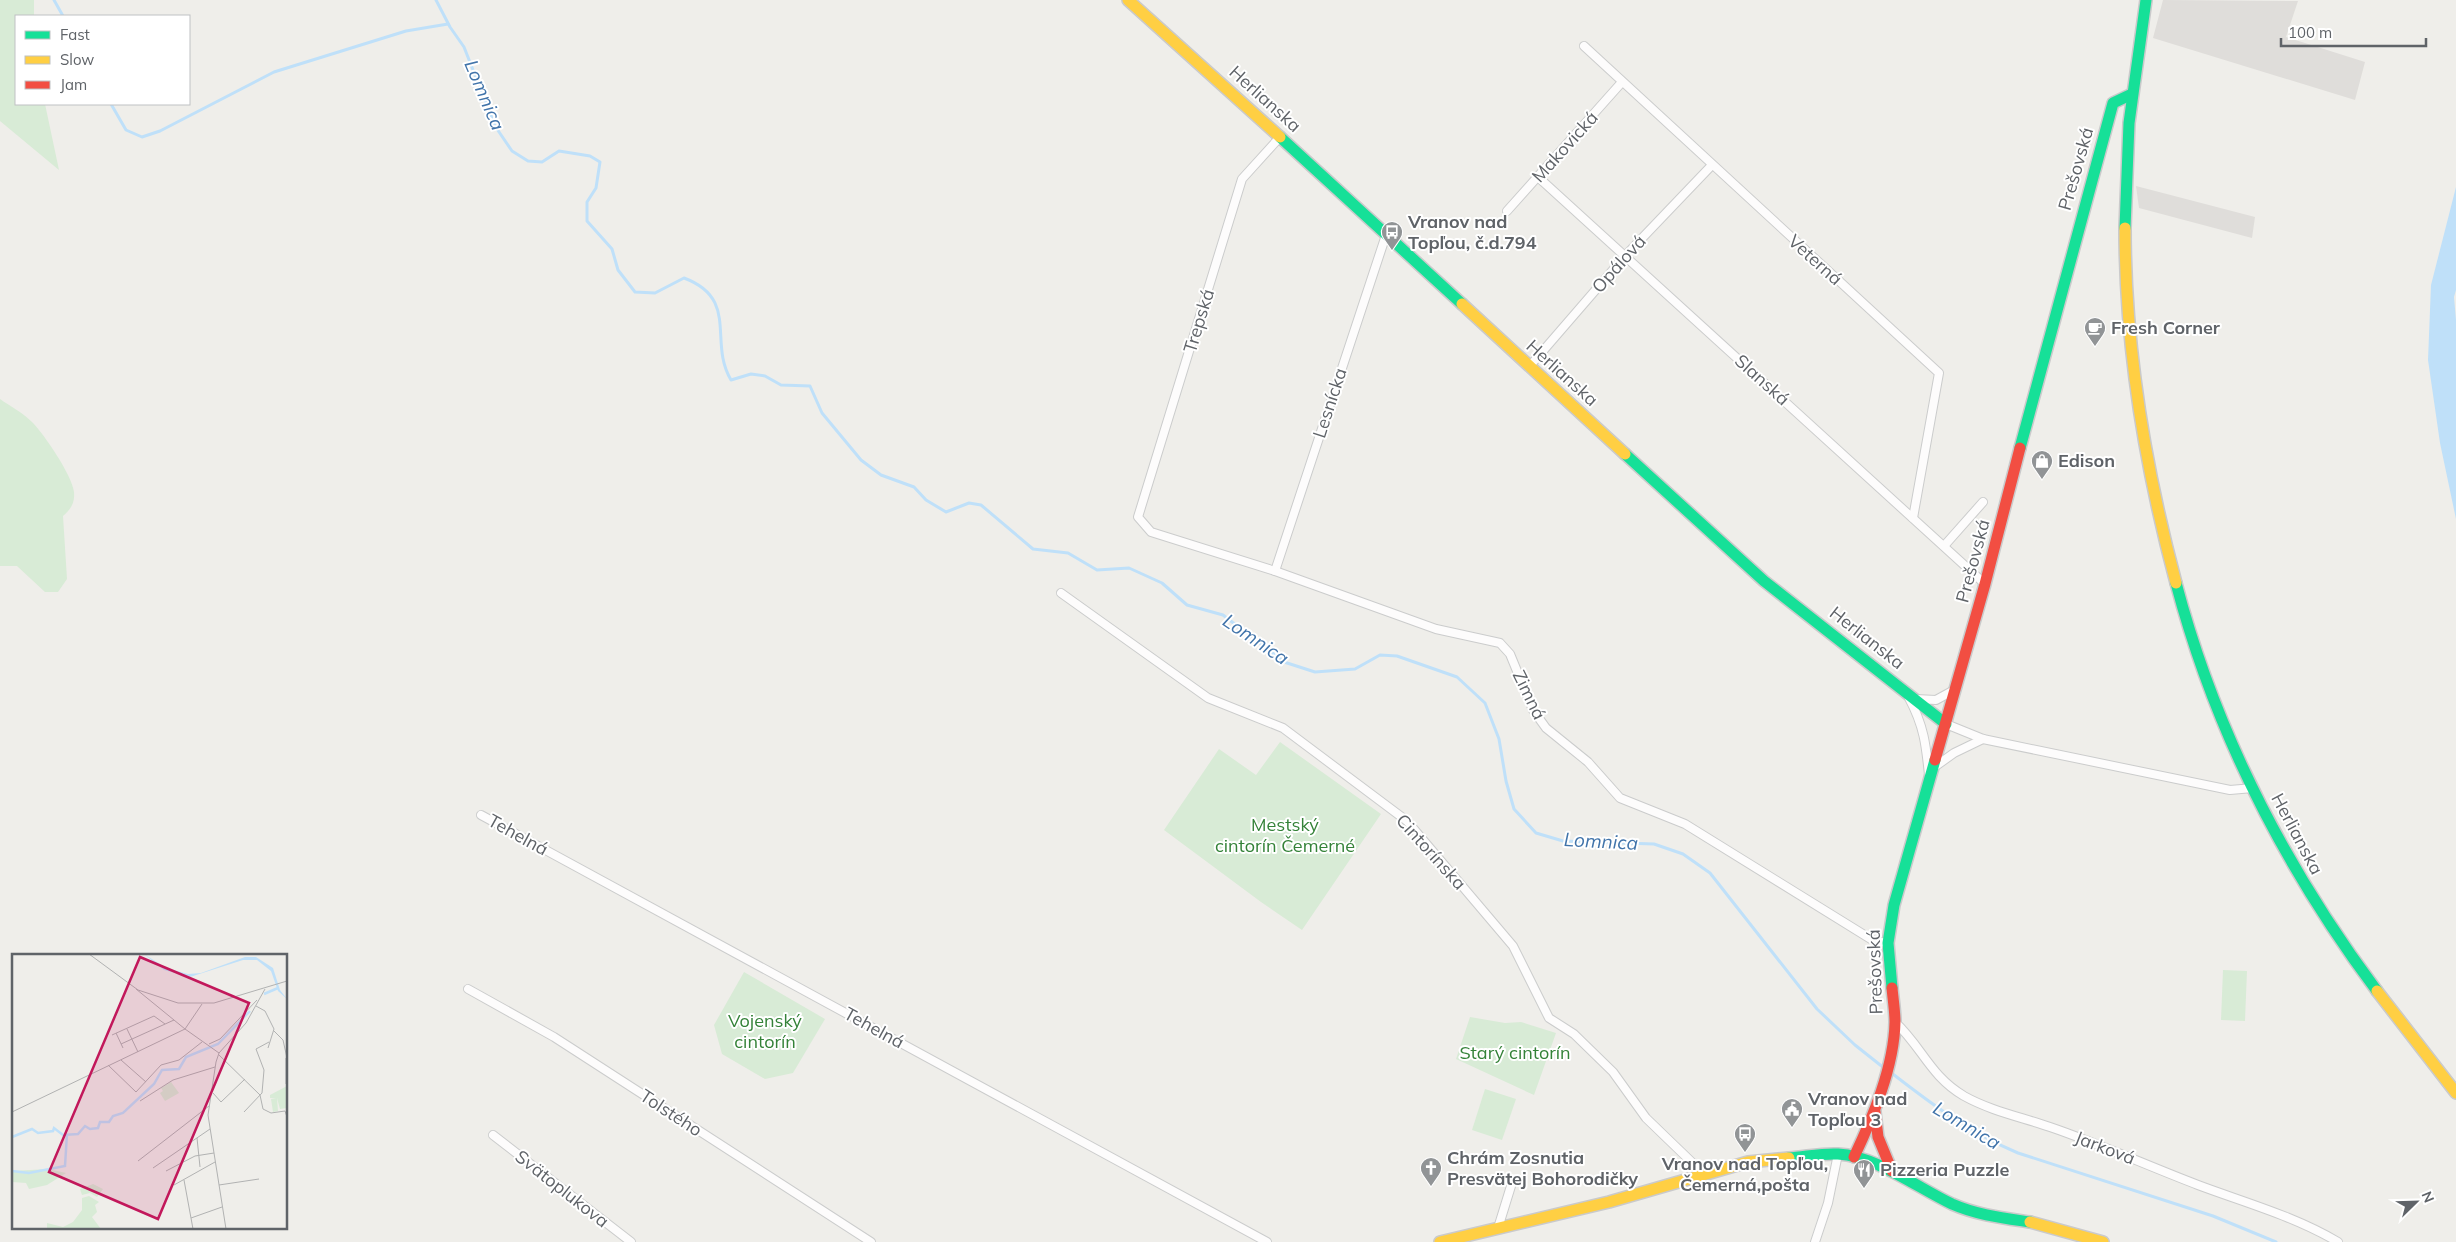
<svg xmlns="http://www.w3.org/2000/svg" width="2456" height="1242" viewBox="0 0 2456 1242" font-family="Mulish,sans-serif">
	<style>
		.industrial { fill: #dfddda }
		.green { fill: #d8ebd6 }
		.water { fill: #bfe0f9 }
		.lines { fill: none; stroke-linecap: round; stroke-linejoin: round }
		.stream { stroke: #bfe0f9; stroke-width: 3 }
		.street-casing { stroke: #cbcccc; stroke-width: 10 }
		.fast-casing { stroke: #cacacb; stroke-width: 14 }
		.slow-casing { stroke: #cacacb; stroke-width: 14 }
		.jam-casing { stroke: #cacacb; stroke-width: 14 }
		.street { stroke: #fdfcfc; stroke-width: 8 }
		.fast { stroke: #16e098; stroke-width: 11 }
		.slow { stroke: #ffcf43; stroke-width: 11 }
		.jam { stroke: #f24e42; stroke-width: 11 }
		.labels { text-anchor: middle; stroke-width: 4; stroke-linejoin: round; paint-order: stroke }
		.street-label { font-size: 18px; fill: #5f6368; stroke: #fff }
		.poi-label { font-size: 18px; font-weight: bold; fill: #5f6368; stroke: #fff; text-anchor: start }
		.park-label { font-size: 18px; fill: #348238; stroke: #fff }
		.water-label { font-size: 19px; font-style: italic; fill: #4174aa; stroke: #fff }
		.inset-river { fill: none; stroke: #bfe0f9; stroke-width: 2.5 }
		.inset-road { fill: none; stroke: #b1b2b2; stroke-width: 1 }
		.view { fill: #c2185b; fill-opacity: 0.15; stroke: #c2185b; stroke-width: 2.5 }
		.inset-edge { fill: none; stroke: #5f6368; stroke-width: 2.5 }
	</style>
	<rect width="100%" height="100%" fill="#efeeea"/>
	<g class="industrial">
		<polygon points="2163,0 2298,1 2286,37 2365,62 2355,100 2153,38"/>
		<polygon points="2136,186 2255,217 2252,238 2139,208"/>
	</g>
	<g class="green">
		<polygon points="0,0 34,0 34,16 16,16 16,104 45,104 59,170 0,121"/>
		<path d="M0 399C10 406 23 413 32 422 44 434 72 475 74 492 75 503 71 509 63 516L67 579 58 592H45L17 566H0Z"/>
		<polygon points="1280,742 1381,814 1302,930 1261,902 1164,830 1219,749 1256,775"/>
		<polygon points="2223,970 2247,971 2245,1021 2221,1020"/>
		<polygon points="744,972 825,1019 793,1073 765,1079 722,1054 714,1025"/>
		<polygon points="1470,1017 1505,1023 1521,1022 1556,1033 1534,1095 1456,1059"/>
		<polygon points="1485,1089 1516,1099 1502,1140 1472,1130"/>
	</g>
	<polygon class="water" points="2456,187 2456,290 2454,297 2456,320 2456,519 2440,443 2428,360 2431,285"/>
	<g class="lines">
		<g class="stream">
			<polyline points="54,0 63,16"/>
			<path d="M436 0 450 27 464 47 495 126 512 151 528 161 542 162 559 151 590 156 600 162 596 188 587 202V221L612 249 618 270 635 292 655 293 684 278C740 299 708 342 731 380L751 374 765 376 781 385 810 386 822 413 861 460 881 475 914 487 926 500 946 512 969 503 981 505 1033 549 1068 553 1097 570 1129 568 1162 583 1187 605 1223 615 1284 662 1315 672 1355 669 1380 655 1397 656 1457 677 1485 703 1499 739 1506 781 1514 809 1536 833 1563 841 1654 844 1683 854 1710 873 1817 1009 1855 1045 1884 1068"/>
			<polyline points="111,104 126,130 142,137 160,131 274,72 406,31 448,24"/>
			<path d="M1889 1071C1930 1103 1970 1133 2018 1153L2213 1216 2276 1242"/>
		</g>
		<g class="street-casing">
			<g id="street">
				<polyline points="1584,46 1939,373 1913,518"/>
				<polyline points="1280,137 1242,179 1138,517 1151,532 1275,571 1436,629 1500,643 1510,654 1533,710 1546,728 1588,762 1620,798 1685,824 1874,941 1888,943"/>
				<polyline points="1538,177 1985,584"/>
				<polyline points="1507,211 1622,82"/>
				<polyline points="1529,367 1625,256 1712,165"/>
				<polyline points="1944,546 1983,502"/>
				<polyline points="1275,571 1386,235"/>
				<polyline points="1061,593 1208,698 1283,728 1407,821 1513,946 1549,1018 1574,1034 1613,1072 1646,1118 1703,1173"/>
				<path d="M1909 698C1924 726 1926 745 1929 775"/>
				<polyline points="1916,699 1936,700 1956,689"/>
				<polyline points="1946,724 1983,739 2230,790 2253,788"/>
				<polyline points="1933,768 1954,753 1983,739"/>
				<polyline points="481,815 1267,1242"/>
				<polyline points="468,989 554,1037 871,1242"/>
				<path d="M1895 1022C1922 1047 1930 1076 1964 1096 1991 1111 2021 1117 2050 1127 2100 1144 2148 1166 2198 1185 2246 1203 2294 1216 2338 1242"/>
				<polyline points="493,1135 631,1242"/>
				<polyline points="1498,1228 1511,1186"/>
				<polyline points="1815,1242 1828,1203 1838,1154"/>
			</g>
		</g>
		<g class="fast-casing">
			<g id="fast">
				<polyline points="1280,137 1462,304"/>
				<polyline points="2125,228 2129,123 2146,0"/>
				<polyline points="2020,448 2113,103 2132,94"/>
				<polyline points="1625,454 1764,581 1946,724"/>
				<path d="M2176 583C2215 731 2286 869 2377 991"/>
				<polyline points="1892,988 1888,943 1894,905 1935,760"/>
				<path d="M1789 1158C1805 1157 1822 1153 1838 1154 1876 1156 1918 1188 1952 1204 1977 1215 2003 1218 2030 1222"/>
			</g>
		</g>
		<g class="slow-casing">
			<g id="slow">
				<polyline points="1128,0 1280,137"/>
				<path d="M2125 228C2125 348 2145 467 2176 583"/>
				<polyline points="1462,304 1625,454"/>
				<polyline points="2377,991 2456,1093"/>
				<polyline points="2030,1222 2103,1242"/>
				<polyline points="1440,1242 1609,1202 1748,1162 1789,1158"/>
			</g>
		</g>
		<g class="jam-casing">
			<g id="jam">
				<polyline points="1935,760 1985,584 2020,448"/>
				<polyline points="1875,1112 1878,1137 1892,1171"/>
				<path d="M1854 1157C1873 1117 1894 1067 1895 1022 1895 1011 1893 999 1892 988"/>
			</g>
		</g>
		<use href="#street" class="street"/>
		<use href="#fast" class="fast"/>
		<use href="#slow" class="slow"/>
		<use href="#jam" class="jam"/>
	</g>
	<defs>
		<g id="bus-pin" transform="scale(1.125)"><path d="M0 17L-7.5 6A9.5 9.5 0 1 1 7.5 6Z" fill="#919496" stroke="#fff"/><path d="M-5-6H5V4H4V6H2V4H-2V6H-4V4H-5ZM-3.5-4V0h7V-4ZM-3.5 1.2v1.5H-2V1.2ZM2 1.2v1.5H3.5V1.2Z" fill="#fff"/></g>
		<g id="cafe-pin" transform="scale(1.125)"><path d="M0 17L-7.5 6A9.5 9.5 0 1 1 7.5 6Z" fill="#919496" stroke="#fff"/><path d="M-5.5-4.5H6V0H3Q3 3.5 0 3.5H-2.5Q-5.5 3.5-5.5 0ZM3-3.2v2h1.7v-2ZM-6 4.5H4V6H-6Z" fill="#fff"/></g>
		<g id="shop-pin" transform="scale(1.125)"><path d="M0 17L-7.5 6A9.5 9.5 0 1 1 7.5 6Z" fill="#919496" stroke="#fff"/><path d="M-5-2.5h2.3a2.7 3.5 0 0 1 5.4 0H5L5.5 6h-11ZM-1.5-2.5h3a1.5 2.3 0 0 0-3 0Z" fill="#fff"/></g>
		<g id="civic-pin" transform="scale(1.125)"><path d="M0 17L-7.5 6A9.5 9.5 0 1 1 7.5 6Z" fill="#919496" stroke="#fff"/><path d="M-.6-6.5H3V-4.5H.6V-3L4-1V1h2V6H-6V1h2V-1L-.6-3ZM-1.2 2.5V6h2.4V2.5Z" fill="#fff"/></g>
		<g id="church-pin" transform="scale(1.125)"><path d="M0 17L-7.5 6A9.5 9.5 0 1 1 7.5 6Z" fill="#919496" stroke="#fff"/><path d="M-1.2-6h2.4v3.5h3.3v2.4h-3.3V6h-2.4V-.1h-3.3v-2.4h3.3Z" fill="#fff"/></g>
		<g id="restaurant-pin" transform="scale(1.125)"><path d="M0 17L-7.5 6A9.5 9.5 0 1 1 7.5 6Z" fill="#919496" stroke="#fff"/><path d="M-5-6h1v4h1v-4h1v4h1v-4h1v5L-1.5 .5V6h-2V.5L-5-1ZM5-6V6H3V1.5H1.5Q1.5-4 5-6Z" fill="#fff"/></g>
	</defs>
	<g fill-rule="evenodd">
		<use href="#bus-pin" x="1392" y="232"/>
		<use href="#cafe-pin" x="2095" y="328"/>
		<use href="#shop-pin" x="2042" y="461"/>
		<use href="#civic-pin" x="1792" y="1109"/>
		<use href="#bus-pin" x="1745" y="1134"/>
		<use href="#church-pin" x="1431" y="1168"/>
		<use href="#restaurant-pin" x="1864" y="1170"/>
	</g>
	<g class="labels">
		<g class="street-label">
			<text transform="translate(1265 99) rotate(42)" y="6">Herlianska</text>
			<text transform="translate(1565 147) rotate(-48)" y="6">Makovická</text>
			<text transform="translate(2076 169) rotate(-74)" y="6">Prešovská</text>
			<text transform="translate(1815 260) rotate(42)" y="6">Veterná</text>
			<text transform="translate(1619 264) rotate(-48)" y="6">Opálová</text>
			<text transform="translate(1199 321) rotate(-73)" y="6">Trepská</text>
			<text transform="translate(1562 373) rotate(42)" y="6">Herlianska</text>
			<text transform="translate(1762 380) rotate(42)" y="6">Slanská</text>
			<text transform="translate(1330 403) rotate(-72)" y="6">Lesnícka</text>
			<text transform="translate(1973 561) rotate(-75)" y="6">Prešovská</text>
			<text transform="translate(1867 638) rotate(38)" y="6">Herlianska</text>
			<text transform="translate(1529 695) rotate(64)" y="6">Zimná</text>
			<text transform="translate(2297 834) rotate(62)" y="6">Herlianska</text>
			<text transform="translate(518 835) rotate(29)" y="6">Tehelná</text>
			<text transform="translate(1431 852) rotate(48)" y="6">Cintorínska</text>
			<text transform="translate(1875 972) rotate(-92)" y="6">Prešovská</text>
			<text transform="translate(874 1028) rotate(29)" y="6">Tehelná</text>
			<text transform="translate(671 1113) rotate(33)" y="6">Tolstého</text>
			<text transform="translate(2105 1148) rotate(21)" y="6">Jarková</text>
			<text transform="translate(562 1189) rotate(38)" y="6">Svätoplukova</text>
		</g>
		<g class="poi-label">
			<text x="1408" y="228">Vranov nad<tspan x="1408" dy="21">Topľou, č.d.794</tspan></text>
			<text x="2111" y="334">Fresh Corner</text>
			<text x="2058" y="467">Edison</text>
			<text x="1808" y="1105">Vranov nad<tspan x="1808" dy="21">Topľou 3</tspan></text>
			<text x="1447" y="1164">Chrám Zosnutia<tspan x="1447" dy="21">Presvätej Bohorodičky</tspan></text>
			<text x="1745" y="1170" text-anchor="middle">Vranov nad Topľou,<tspan x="1745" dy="21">Čemerná,pošta</tspan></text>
			<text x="1880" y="1176">Pizzeria Puzzle</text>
		</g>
		<g class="park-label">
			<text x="1285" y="831">Mestský<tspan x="1285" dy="21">cintorín Čemerné</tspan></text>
			<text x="765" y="1027">Vojenský<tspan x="765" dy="21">cintorín</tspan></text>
			<text x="1515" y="1059">Starý cintorín</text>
		</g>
		<g class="water-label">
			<text transform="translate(485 95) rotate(67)" y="7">Lomnica</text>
			<text transform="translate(1256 639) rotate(34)" y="7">Lomnica</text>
			<text transform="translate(1601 841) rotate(3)" y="7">Lomnica</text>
			<text transform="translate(1967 1125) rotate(31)" y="7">Lomnica</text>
		</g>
	</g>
	<g transform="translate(12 954)">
		<rect width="275" height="275" fill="#efeeea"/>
		<path d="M159 128 167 139 153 147 148 139 151 137 149 134ZM275 132V154L268 155 265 144 266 157 261 158 259 145 264 144H258V141ZM36 215 54 219 35 231 17 235 14 229 0 228V217ZM81 230 91 235 85 243 78 239 70 241 68 235ZM77 242 87 248 83 251 85 258 80 263 89 275H35V269L51 273 61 268 70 256V244Z" fill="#d8ebd6"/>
		<path d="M132 0 154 14 176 20 189 19 233 3H244L261 14 268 36 275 45 266 37 259 17 245 6H231L178 23 152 16Z" fill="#bfe0f9"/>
		<path class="inset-river" d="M252 40 266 34M0 183 20 175 26 179 41 177 42 174 51 181 66 180 73 172 78 175 86 174 88 168H97L101 162 111 159 142 130 150 116 167 115 174 103 206 90 238 57M0 217 17 219 53 212 55 180"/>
		<path class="inset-road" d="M77 0 126 36 166 49H202L275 27M124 35 173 75 190 50M244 52 253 57 262 75 256 94M115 75 126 98M262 77 271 86 275 104M104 79 111 94M100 81 142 62 153 70M109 90 162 66M197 90 208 85 245 46M206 100 248 141 251 155 259 159 273 157 275 163M109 106 134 128M96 111 124 138 149 111 167 106 190 88M274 130V104M201 139 209 148 233 125M128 147 161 126 203 113M0 158 173 75 207 99M232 158 250 139 252 116 244 95 257 88M185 184 188 213M126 207 197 152M141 214 198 175M154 217 183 202 202 199M172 226 181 275M162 231 203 208M207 231 247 225M179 264 210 253M214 275 196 161 204 108 207 99 234 69 253 35"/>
		<path class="view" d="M128 3 237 49 146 265 37 218Z"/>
		<rect width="275" height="275" class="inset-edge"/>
	</g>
	<rect x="15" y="15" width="175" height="90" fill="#ffffff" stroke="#bfc1c3"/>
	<rect x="25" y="31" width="25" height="8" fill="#16e098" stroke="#bfc1c3"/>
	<text x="60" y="40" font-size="15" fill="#5f6368">Fast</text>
	<rect x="25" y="56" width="25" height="8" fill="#ffcf43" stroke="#bfc1c3"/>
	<text x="60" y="65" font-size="15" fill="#5f6368">Slow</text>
	<rect x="25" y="81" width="25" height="8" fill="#f24e42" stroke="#bfc1c3"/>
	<text x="60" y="90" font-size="15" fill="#5f6368">Jam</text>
	<g transform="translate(2416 1202) rotate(67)" stroke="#ffffff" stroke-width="4" paint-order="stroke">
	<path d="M0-4L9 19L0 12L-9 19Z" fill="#5f6368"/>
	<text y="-8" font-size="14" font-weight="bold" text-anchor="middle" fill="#5f6368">N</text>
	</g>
	<path d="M2281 38v8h145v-8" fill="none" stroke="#5f6368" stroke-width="2.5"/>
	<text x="2288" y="38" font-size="15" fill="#5f6368" stroke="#ffffff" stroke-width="4" paint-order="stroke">100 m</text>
</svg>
